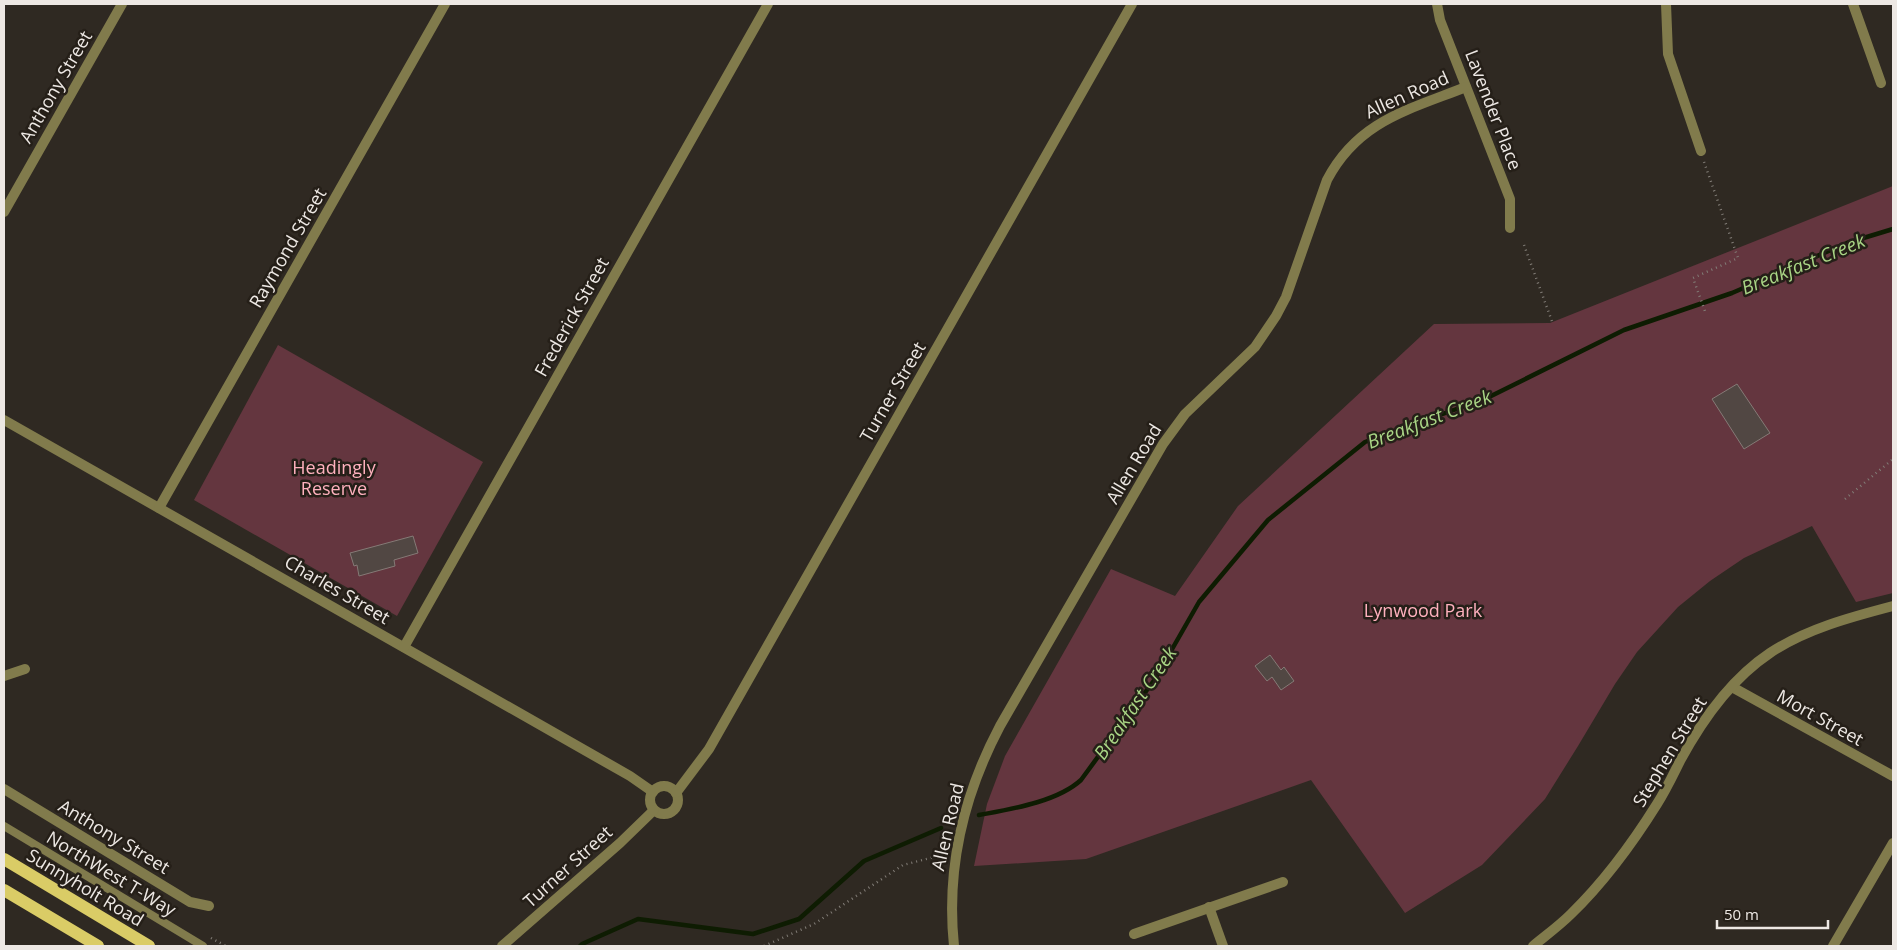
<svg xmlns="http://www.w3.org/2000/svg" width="1897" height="950" viewBox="0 0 1897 950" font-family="'Open Sans',sans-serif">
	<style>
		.green { fill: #64363f }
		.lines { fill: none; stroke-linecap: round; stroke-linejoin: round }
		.stream { stroke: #0e1c02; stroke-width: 4.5 }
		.building { fill: #514743; stroke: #857a76 }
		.path { stroke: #827d77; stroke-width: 2.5; stroke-dasharray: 1 4; stroke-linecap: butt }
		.service { stroke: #817b4c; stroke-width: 8 }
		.minor { stroke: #817b4c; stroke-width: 10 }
		.tertiary { stroke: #817b4c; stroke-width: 10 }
		.primary { stroke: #dacc66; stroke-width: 12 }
		.labels { text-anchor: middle; stroke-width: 5; stroke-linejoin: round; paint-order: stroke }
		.street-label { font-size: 18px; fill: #ede8e4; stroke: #251f18 }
		.park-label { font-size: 18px; fill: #ffb1be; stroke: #251f18 }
		.water-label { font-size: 19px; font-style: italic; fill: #a9d585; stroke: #251f18 }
	</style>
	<rect width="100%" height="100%" fill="#2f2922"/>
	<g class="green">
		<polygon points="1893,186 1893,593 1856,602 1812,526 1744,558 1710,581 1678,607 1637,652 1615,684 1578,746 1545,799 1482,865 1405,913 1311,780 1086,859 974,866 987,804 1005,756 1111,569 1175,596 1238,506 1434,324 1550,323"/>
		<polygon points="278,345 483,462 397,616 194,500"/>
	</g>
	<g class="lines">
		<g class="stream">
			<path d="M979 815C1011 809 1057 802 1081 780L1155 679 1199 602 1268 520 1365 442 1487 398 1624 330 1732 293 1847 243 1893 229"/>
			<polyline points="580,946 582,944 638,919 753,934 799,919 864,861 941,828"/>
		</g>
	</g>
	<g class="building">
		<polygon points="1737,384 1770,433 1744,449 1712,399"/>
		<polygon points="413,536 418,553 394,560 395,566 359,576 357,565 354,566 350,553"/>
		<polygon points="1270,655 1281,670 1284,667 1294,681 1281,690 1272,677 1267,681 1255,666"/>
	</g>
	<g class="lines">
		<g class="path">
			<polyline points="1704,162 1738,258 1693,278 1706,314"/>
			<polyline points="1524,245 1553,324"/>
			<polyline points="1845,499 1893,459"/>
			<polyline points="211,938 226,946"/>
			<polyline points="764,946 814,924 903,865 942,855"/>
		</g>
		<polyline class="service" points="4,826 203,946"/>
		<g class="minor">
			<polyline points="1437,4 1440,20 1510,199 1510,228"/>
			<polyline points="1666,4 1668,54 1701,151"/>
			<polyline points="1853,4 1881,83"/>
			<polyline points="4,212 122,4"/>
			<polyline points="4,420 630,776 653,792"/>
			<polyline points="159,508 445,4"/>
			<polyline points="404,647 768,4"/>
			<polyline points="4,676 25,669"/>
			<polyline points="1732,687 1893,776"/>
			<polyline points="4,789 190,902 209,906"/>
			<polyline points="1209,907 1223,946"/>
			<polyline points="1134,934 1283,882"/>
			<path d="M954 946C946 869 964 794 1000 726L1163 444 1185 414 1255 347 1276 316 1286 297 1327 180C1358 121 1408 110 1466 87"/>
			<path d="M1533 946C1545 936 1559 926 1571 914 1604 882 1632 844 1657 804 1666 790 1673 775 1680 761 1702 720 1731 679 1770 653 1806 629 1851 617 1893 606"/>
			<polyline points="1833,946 1893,843"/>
		</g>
		<g class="tertiary">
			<circle cx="664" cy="800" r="14"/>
			<polyline points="676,793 709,749 1132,4"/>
			<polyline points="502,946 620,843 654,810"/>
		</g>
		<g class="primary">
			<polyline points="4,859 149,946"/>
			<polyline points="4,890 98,946"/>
		</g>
	</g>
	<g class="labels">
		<g class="street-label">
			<text transform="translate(56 87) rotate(-60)" y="6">Anthony Street</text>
			<text transform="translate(1407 95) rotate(-24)" y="6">Allen Road</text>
			<text transform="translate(1493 110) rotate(69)" y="6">Lavender Place</text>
			<text transform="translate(288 248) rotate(-60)" y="6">Raymond Street</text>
			<text transform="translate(572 317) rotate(-61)" y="6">Frederick Street</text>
			<text transform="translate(893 392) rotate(-60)" y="6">Turner Street</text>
			<text transform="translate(1134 464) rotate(-59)" y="6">Allen Road</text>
			<text transform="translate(337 590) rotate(30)" y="6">Charles Street</text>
			<text transform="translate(1820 718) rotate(29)" y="6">Mort Street</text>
			<text transform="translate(1670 752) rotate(-59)" y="6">Stephen Street</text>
			<text transform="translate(948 827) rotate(-77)" y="6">Allen Road</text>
			<text transform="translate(114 837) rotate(31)" y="6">Anthony Street</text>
			<text transform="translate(568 867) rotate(-42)" y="6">Turner Street</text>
			<text transform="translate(111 874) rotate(31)" y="6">NorthWest T-Way</text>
			<text transform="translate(85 888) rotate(31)" y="6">Sunnyholt Road</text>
		</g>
		<g class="park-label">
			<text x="334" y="474">Headingly<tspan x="334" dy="21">Reserve</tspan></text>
			<text x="1423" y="617">Lynwood Park</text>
		</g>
		<g class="water-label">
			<text transform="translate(1803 264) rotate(-22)" y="7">Breakfast Creek</text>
			<text transform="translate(1429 419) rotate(-21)" y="7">Breakfast Creek</text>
			<text transform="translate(1135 703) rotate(-56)" y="7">Breakfast Creek</text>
		</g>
	</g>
	<rect width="1897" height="950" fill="none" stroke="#ede8e4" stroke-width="10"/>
	<path d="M1717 920v8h111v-8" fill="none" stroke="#ede8e4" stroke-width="2.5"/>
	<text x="1724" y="920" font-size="15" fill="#ede8e4" stroke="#251f18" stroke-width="4" paint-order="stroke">50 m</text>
</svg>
